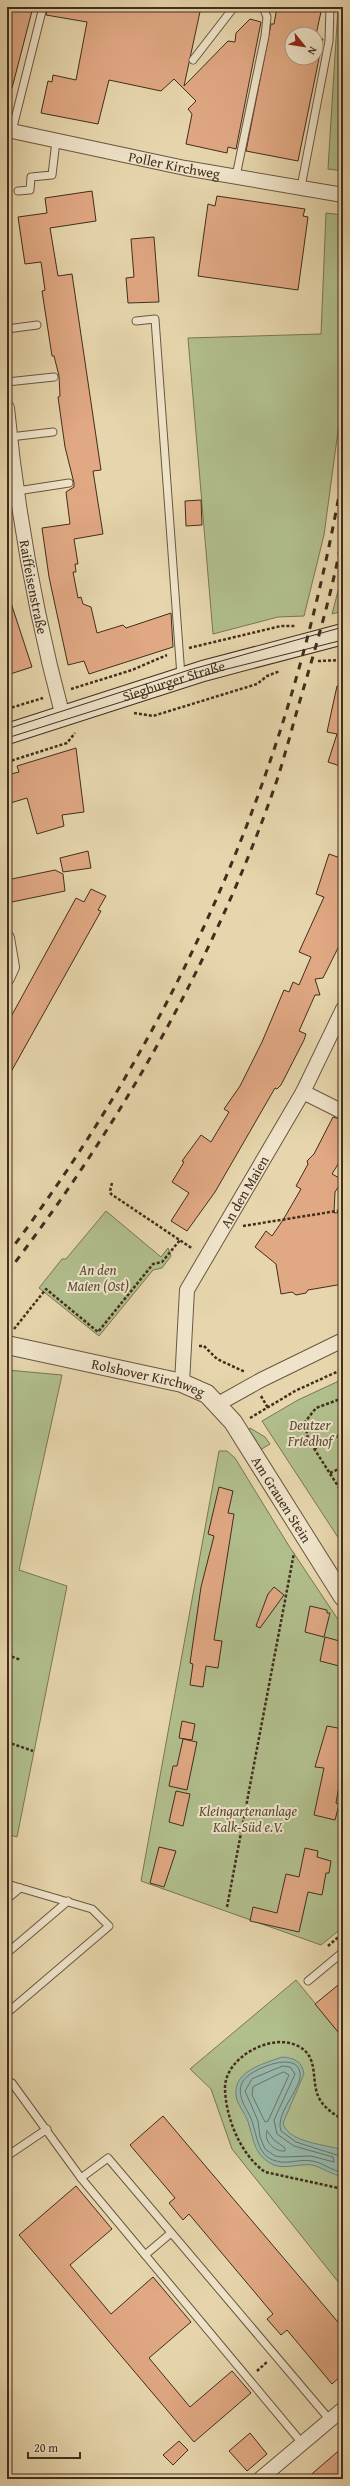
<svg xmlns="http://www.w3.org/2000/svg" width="350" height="2486" viewBox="0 0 350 2486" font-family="'Gentium Book Plus',serif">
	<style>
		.green { fill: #b1bf8d; stroke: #7a7655 }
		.water { fill: #97b9ad; stroke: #758173 }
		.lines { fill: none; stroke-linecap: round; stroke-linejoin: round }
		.shore { stroke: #6c7365; stroke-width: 1 }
		.building { fill: #e0a883; stroke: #422d1d }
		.service-casing { stroke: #6b5741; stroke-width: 9 }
		.minor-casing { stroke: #6b5741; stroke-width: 16 }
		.tertiary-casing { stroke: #6b5741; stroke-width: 20 }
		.secondary-casing { stroke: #422d1d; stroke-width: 22 }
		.path { stroke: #422d1d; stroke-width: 2.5; stroke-dasharray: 3 2; stroke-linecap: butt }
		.service { stroke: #efe4ca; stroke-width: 7 }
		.minor { stroke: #efe4ca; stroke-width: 14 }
		.tertiary { stroke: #efe4ca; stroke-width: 18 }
		.secondary { stroke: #efe4ca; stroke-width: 20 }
		.tram { stroke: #422d1d; stroke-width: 1 }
		.rail { stroke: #422d1d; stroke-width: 3; stroke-dasharray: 7 7; stroke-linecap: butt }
		.labels { text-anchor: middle; stroke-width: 4; stroke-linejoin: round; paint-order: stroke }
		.street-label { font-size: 14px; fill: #422d1d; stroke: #efe4ca }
		.park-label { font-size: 14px; font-style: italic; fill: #584a33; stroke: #efe4ca }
	</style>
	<rect width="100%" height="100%" fill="#e7d6ad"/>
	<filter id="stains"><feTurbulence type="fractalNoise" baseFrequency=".005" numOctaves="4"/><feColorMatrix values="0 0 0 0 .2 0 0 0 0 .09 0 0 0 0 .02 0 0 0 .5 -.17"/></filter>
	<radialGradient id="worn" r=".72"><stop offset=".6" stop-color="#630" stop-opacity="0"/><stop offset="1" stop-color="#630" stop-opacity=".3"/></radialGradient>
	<g class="green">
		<polygon points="338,7 343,7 343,171 328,169"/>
		<polygon points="326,213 343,215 343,394 324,535 304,616 278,617 213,634 188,338 321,334"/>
		<polygon points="343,572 343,611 332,614"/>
		<polygon points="106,1211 161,1257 168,1248 171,1256 162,1268 153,1270 99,1336 39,1288 62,1259 66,1259"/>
		<polygon points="7,1370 62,1375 19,1570 67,1586 17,1837 7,1834"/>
		<polygon points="343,1379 343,1545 262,1421 298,1400"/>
		<polygon points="250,1428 265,1437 270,1444 260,1450 248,1431"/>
		<polygon points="219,1451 227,1451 235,1458 289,1546 343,1627 343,1927 321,1945 141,1881"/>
		<polygon points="296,1980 343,2037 343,2288 232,2149 211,2089 190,2069"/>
	</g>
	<path class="water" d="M282 2057C294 2058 302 2061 304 2074L283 2123C288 2142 322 2144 339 2149L343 2154V2176C333 2176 322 2167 312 2165 299 2163 282 2171 270 2163 254 2153 254 2141 249 2125 247 2116 240 2108 237 2100 229 2072 263 2064 282 2057Z"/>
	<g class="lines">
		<g class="shore">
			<polygon points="283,2066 290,2067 295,2074 274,2120 277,2134 294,2146 333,2157 334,2162 311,2156 282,2157 275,2156 265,2149 260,2137 258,2121 245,2091 252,2079"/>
			<polygon points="284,2072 289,2075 268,2121 265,2122 252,2095 253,2087"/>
			<path d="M267 2131 274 2140 285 2148V2151C275 2152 263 2141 267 2131Z"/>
			<path d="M343 2157 296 2142 281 2131C274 2111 307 2085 299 2069 291 2052 250 2070 243 2081 236 2093 244 2105 250 2116 258 2133 255 2159 281 2162 291 2163 302 2159 312 2161 322 2162 333 2172 343 2172"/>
		</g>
	</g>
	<g class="building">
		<polygon points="7,7 33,7 12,88 7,88"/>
		<polygon points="48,7 201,7 184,86 228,41 235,42 236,33 250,19 261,22 236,149 228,147 227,153 186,144 192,114 188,109 196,101 174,79 161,91 109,80 98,124 41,113 48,81 52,82 53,75 76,80 87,22 46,15"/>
		<polygon points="277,7 322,7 316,35 292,34 292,58 316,58 316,38 323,39 298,161 246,151 271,24 274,24"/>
		<polygon points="92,191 96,221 50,228 58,276 72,274 101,470 93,471 103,534 74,539 78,564 75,564 76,572 73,572 78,598 81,597 83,604 91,607 97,633 123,625 126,628 171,613 173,647 89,674 84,661 68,665 49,577 42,528 70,524 66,492 74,487 74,483 65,447 58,397 60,396 59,376 54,356 52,356 42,291 45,290 41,262 25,264 18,217 47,213 45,198"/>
		<polygon points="217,196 305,209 303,216 308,217 298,290 198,276 208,204 215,206"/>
		<polygon points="154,237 159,302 128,303 126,278 134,277 131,239"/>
		<polygon points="201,500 202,525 186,526 185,501"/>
		<polygon points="7,600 10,600 32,667 7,675"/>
		<polygon points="337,686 343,687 343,767 328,762 337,734 327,732"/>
		<polygon points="76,748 84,812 62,815 64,826 37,834 27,798 7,804 7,775 19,772 17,766"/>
		<polygon points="88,851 91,868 63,872 60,858"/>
		<polygon points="329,854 343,859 343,947 339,946 323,978 315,979 320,995 315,995 299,1031 306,1034 304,1040 281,1085 277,1089 275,1088 215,1192 187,1231 171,1221 189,1193 172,1182 184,1162 182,1161 201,1135 211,1142 229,1112 224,1109 240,1086 262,1042 284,990 289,992 293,982 299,985 311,957 299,952 324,897 316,894"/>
		<polygon points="55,870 63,874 65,891 7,903 7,880"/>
		<polygon points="91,889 106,896 98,910 101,911 7,1079 7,1024 76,898 84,902"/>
		<polygon points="333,1117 343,1120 343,1156 332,1174 343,1180 335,1192 334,1213 343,1212 343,1284 308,1290 306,1293 296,1295 292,1292 281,1294 276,1264 255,1247 266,1231 272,1236 283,1220 301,1189 296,1186 308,1164 307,1161 314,1154"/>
		<polygon points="219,1487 233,1491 228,1513 234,1514 214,1640 222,1641 218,1668 206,1666 203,1687 190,1685 193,1664 190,1663 201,1587 214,1536 208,1534"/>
		<polygon points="274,1587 284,1595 260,1628 256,1626 268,1594"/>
		<polygon points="310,1606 327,1610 327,1613 330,1613 324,1637 305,1632"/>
		<polygon points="325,1637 343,1642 343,1667 320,1661"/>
		<polygon points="182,1721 195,1724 192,1740 179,1738"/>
		<polygon points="327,1726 343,1729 343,1762 336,1803 339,1805 335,1820 314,1815 324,1768 315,1767"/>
		<polygon points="183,1739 197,1742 187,1790 169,1786 173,1766 177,1766"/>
		<polygon points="176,1791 190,1794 183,1826 169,1822"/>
		<polygon points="159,1847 176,1851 164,1887 150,1883"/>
		<polygon points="305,1848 318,1851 317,1857 331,1861 329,1873 326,1873 322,1895 308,1892 299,1932 250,1921 253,1907 277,1913 286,1874 299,1877"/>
		<polygon points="343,1981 343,2038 315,2004"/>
		<polygon points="163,2116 343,2328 343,2374 332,2384 287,2330 281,2335 267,2319 273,2314 189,2214 183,2220 169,2203 175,2198 130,2145"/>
		<polygon points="76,2186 112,2229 70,2265 111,2314 153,2277 191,2322 149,2358 190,2407 232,2371 251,2393 194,2442 19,2235"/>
		<polygon points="250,2433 267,2454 247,2471 229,2451"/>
		<polygon points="179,2441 188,2450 173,2465 163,2455"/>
		<polygon points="343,2447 343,2479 306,2479"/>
	</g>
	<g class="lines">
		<g class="service-casing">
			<g id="service">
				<polyline points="193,60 234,7"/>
				<polyline points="12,131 43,7"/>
				<polyline points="236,176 265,36 267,17 263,7"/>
				<polyline points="301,187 329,41 330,7"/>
				<polyline points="18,191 30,190 31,177 52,175 56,141"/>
				<polyline points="136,321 155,319 181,676"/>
				<polyline points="7,329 37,325"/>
				<polyline points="7,382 54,377"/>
				<polyline points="10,437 53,432"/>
				<polyline points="17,491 69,483"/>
				<polyline points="7,1884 92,1909 109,1926 7,2013"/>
				<polyline points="7,1899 20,1888"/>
				<polyline points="7,1953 68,1901"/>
				<polyline points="308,1981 343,1952"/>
				<polyline points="7,2081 12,2083 81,2178 302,2443"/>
				<polyline points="7,2156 47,2129"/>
				<polyline points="81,2178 108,2158 330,2420"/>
				<polyline points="145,2255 171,2233"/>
			</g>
		</g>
		<g class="minor-casing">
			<g id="minor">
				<path id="s1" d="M7 130 185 168 343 195"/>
				<path id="s2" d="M7 408C17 512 36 616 63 717"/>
				<polyline points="7,938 12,967 7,978"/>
				<polyline points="303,1092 343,1112"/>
				<path id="s3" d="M182 1383 187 1290 303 1092 343 1009"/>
				<polyline points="218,1404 261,1380 343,1340"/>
				<polyline points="260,2479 343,2409"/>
			</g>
		</g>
		<g class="tertiary-casing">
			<g id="tertiary">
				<path id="s4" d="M7 1345 182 1383 207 1394 233 1422 343 1597"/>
			</g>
		</g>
		<g class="secondary-casing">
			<g id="secondary">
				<path id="s5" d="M7 734 203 671 343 634"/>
			</g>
		</g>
		<g class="path">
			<polyline points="7,166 11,145"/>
			<polyline points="189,648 281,626 296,626"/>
			<polyline points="318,661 343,660"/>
			<polyline points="71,689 132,670 167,655"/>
			<polyline points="7,709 43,698"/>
			<polyline points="134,713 153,716 257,684 267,676 280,671"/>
			<polyline points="7,762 67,743 75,733"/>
			<polyline points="112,1183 110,1191 111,1194 193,1249"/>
			<polyline points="243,1226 343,1210"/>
			<polyline points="14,1329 46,1289 98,1332 153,1264 162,1262 180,1240"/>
			<polyline points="199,1346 204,1346 217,1359 245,1372"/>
			<polyline points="261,1396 268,1408"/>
			<polyline points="343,1398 316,1408 305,1422 308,1439 343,1494"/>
			<polyline points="250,1418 295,1391 343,1369"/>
			<polyline points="314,1449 343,1433"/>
			<polyline points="330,1473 343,1467"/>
			<polyline points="339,1613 343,1618"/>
			<polyline points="7,1655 21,1660"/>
			<polyline points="7,1742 33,1751"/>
			<polyline points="227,1907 294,1553"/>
			<polyline points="328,1946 343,1933"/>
			<path d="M343 2120C334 2114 324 2108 319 2098 310 2080 320 2057 298 2046 271 2032 224 2058 225 2089 226 2119 241 2155 265 2172L343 2189"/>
			<polyline points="257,2371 267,2362"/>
		</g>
		<use href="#service" class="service"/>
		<use href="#minor" class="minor"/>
		<use href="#tertiary" class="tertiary"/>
		<use href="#secondary" class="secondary"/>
		<g class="tram">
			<polyline points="7,729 189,670 343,627"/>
			<polyline points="7,738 223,670 343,640"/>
		</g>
		<g class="rail">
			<path d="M7 1255C184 1019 293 764 343 473"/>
			<path d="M7 1273C120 1126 217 955 277 780 286 752 293 724 301 697 317 643 333 589 343 533"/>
		</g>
	</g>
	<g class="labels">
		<g class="street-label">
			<text dy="5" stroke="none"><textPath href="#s1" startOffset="171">Poller Kirchweg</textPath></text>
			<text dy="5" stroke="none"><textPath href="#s2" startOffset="181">Raiffeisenstraße</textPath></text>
			<text dy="5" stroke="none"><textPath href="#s5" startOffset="175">Siegburger Straße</textPath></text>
			<text dy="5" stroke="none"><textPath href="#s3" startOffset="207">An den Maien</textPath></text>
			<text dy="5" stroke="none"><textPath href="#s4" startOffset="145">Rolshover Kirchweg</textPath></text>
			<text dy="5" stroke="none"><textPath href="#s4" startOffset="336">Am Grauen Stein</textPath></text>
		</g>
		<g class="park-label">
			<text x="98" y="1275">An den<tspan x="98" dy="16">Maien (Ost)</tspan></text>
			<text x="310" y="1430">Deutzer<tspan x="310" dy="16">Friedhof</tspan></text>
			<text x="248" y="1816">Kleingartenanlage<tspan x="248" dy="16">Kalk-Süd e.V.</tspan></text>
		</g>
	</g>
	<rect width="350" height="2486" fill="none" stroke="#e7d6ad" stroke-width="24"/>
	<rect x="8" y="8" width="334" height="2470" fill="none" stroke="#422d1d" stroke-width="2"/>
	<rect x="12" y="12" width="326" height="2462" fill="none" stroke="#422d1d"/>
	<g transform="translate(304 46) rotate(120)"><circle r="19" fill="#efe4ca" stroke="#aa9b85"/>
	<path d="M0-3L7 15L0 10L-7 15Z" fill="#8f2418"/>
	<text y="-6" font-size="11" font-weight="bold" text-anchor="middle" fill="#422d1d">N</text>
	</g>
	<path d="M28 2452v6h52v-6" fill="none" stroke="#422d1d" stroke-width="2"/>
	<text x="34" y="2452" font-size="12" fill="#422d1d" stroke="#efe4ca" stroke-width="3" paint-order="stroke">20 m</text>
	<rect width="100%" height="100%" filter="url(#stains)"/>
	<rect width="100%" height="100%" fill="url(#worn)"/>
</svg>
